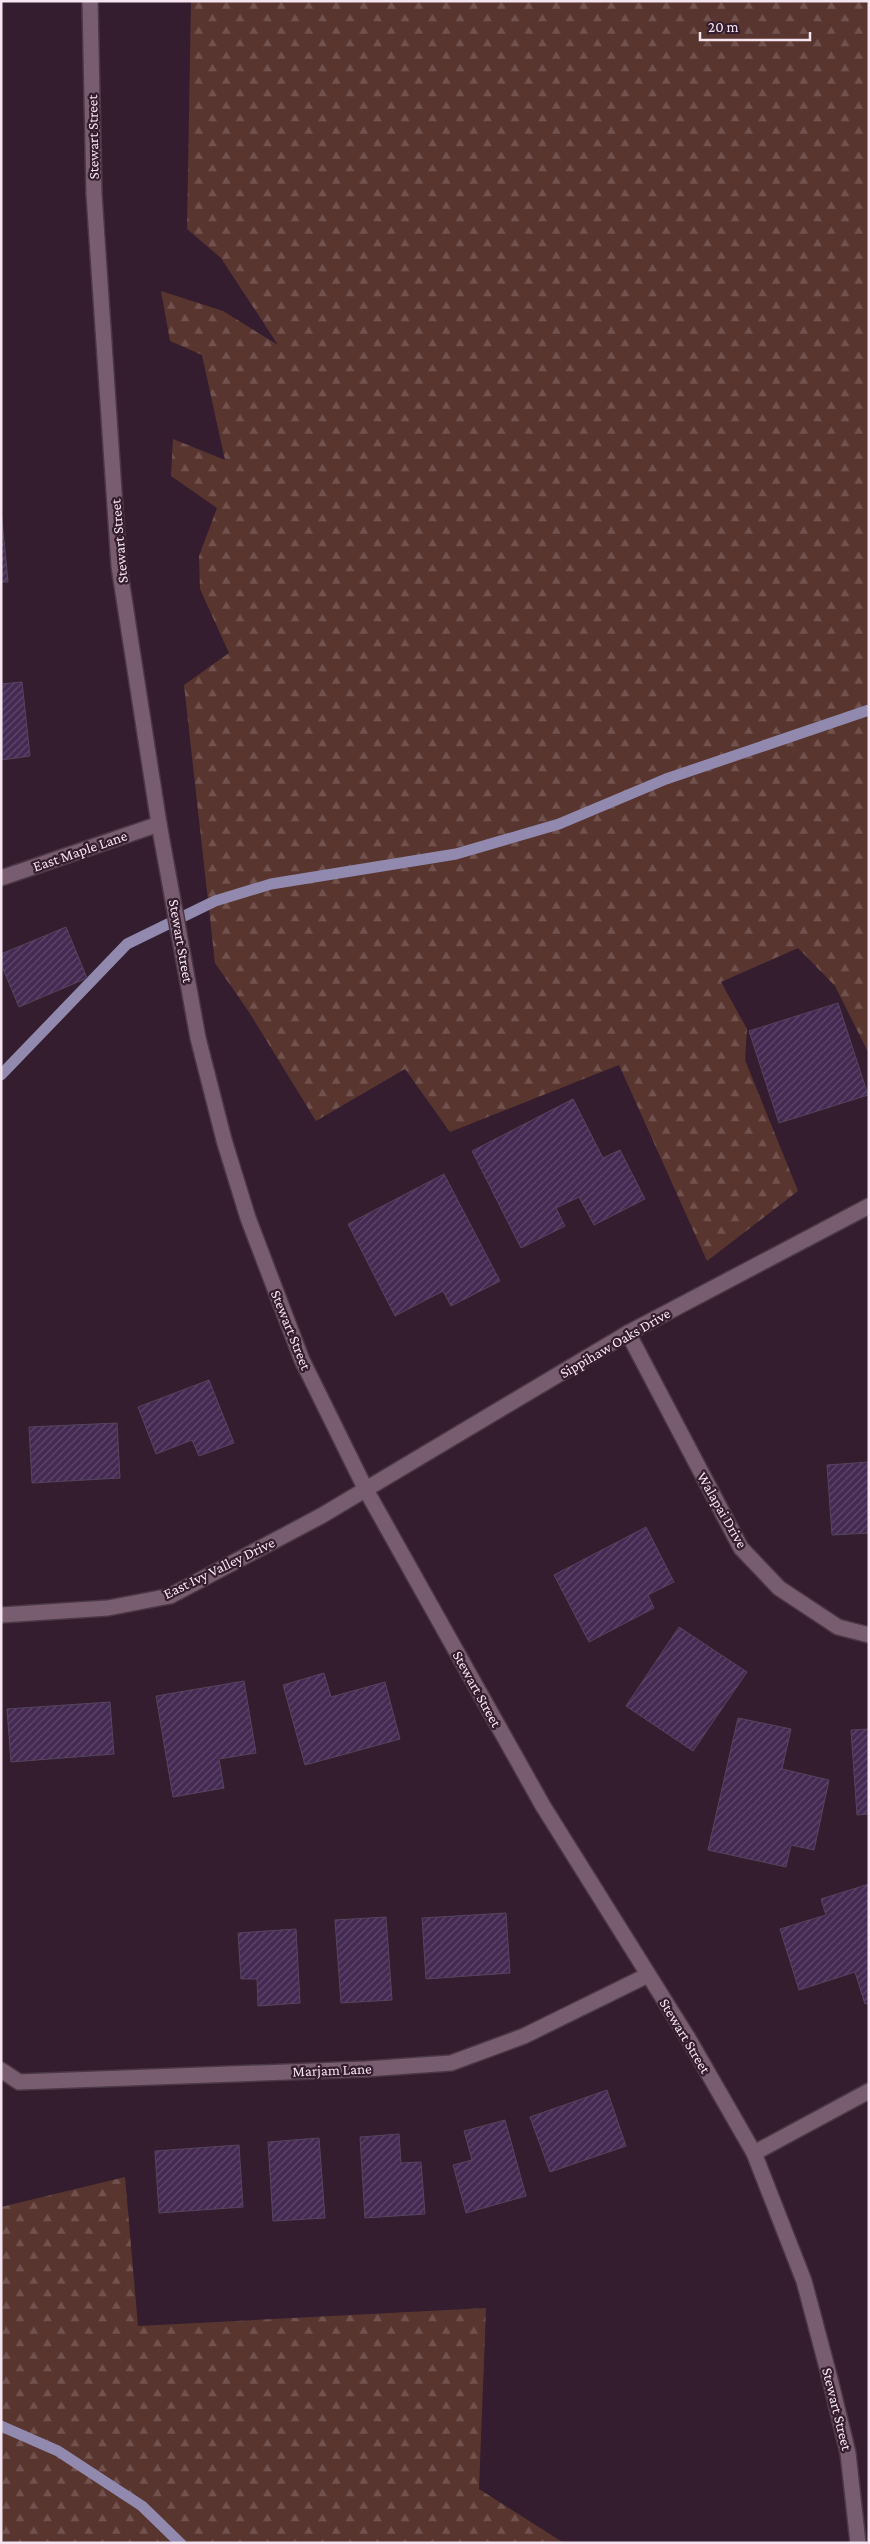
<svg xmlns="http://www.w3.org/2000/svg" width="870" height="2544" viewBox="0 0 870 2544" font-family="'Crimson Pro',serif">
	<style>
		.forest { fill: url(#forest-firs) }
		.lines { fill: none; stroke-linecap: round; stroke-linejoin: round }
		.stream { stroke: #918aae; stroke-width: 11 }
		.building { fill: url(#building-hatch); stroke: #54455e }
		.minor-casing { stroke: #4b3846; stroke-width: 18 }
		.minor { stroke: #785d70; stroke-width: 15 }
		.labels { text-anchor: middle; stroke-width: 4.5; stroke-linejoin: round; paint-order: stroke }
		.street-label { font-size: 15px; fill: #f5e5f0; stroke: #341d2e }
	</style>
	<defs>
		<pattern id="forest-firs" width="22" height="20" patternUnits="userSpaceOnUse" patternTransform="scale(1.25)"><rect width="22" height="20" fill="#593530"/><path d="M5 1l3.5 6h-7zM16 11l3.5 6h-7z" fill="#71524e"/></pattern>
		<pattern id="building-hatch" width="6" height="6" patternUnits="userSpaceOnUse" patternTransform="scale(1.25)"><rect width="6" height="6" fill="#442a52"/><path d="M-1 1l2-2M0 6l6-6M5 7l2-2" fill="none" stroke="#60496b"/></pattern>
	</defs>
	<rect width="100%" height="100%" fill="#341d2e"/>
	<g class="forest">
		<polygon points="191,1 869,1 869,1054 835,986 798,948 721,982 747,1029 745,1060 798,1191 707,1261 619,1065 450,1132 405,1069 316,1121 249,1012 215,963 184,685 229,653 200,589 199,556 217,508 171,476 173,439 225,460 202,355 170,341 161,291 223,311 278,345 221,258 187,229"/>
		<polygon points="125,2177 138,2326 486,2308 479,2489 564,2543 1,2543 1,2207"/>
	</g>
	<g class="lines">
		<g class="stream">
			<polyline points="1,1075 127,944 215,901 271,884 456,854 559,824 666,779 869,710"/>
			<polyline points="1,2426 58,2451 142,2506 180,2543"/>
		</g>
	</g>
	<g class="building">
		<polygon points="1,509 8,582 1,582"/>
		<polygon points="22,682 30,756 1,760 1,684"/>
		<polygon points="66,927 87,978 19,1007 1,964 1,954"/>
		<polygon points="838,1003 868,1095 779,1123 749,1031"/>
		<polygon points="573,1099 603,1158 620,1150 645,1199 594,1225 579,1197 556,1208 565,1226 521,1248 472,1151"/>
		<polygon points="444,1174 500,1281 451,1306 443,1291 395,1316 348,1224"/>
		<polygon points="209,1380 234,1443 199,1456 192,1440 156,1454 138,1407"/>
		<polygon points="117,1423 120,1478 32,1483 29,1427"/>
		<polygon points="869,1462 869,1533 832,1535 827,1465"/>
		<polygon points="646,1527 674,1582 648,1595 654,1608 589,1642 554,1575"/>
		<polygon points="679,1627 747,1672 693,1751 626,1706"/>
		<polygon points="324,1673 331,1697 385,1682 400,1739 305,1765 283,1685"/>
		<polygon points="244,1681 256,1753 219,1759 224,1788 173,1797 156,1696"/>
		<polygon points="110,1702 114,1754 11,1762 7,1709"/>
		<polygon points="738,1718 791,1729 782,1769 829,1780 814,1850 791,1845 786,1867 708,1850"/>
		<polygon points="869,1729 869,1814 857,1815 851,1730"/>
		<polygon points="869,1884 869,2003 865,2004 855,1972 799,1990 780,1929 826,1915 821,1899"/>
		<polygon points="506,1913 510,1973 426,1979 422,1918"/>
		<polygon points="386,1917 392,2000 341,2003 335,1920"/>
		<polygon points="296,1929 300,2003 258,2006 257,1979 241,1979 238,1933"/>
		<polygon points="607,2090 626,2146 550,2172 530,2117"/>
		<polygon points="505,2120 526,2196 466,2213 453,2165 472,2160 464,2131"/>
		<polygon points="399,2134 401,2163 421,2162 425,2214 365,2218 360,2137"/>
		<polygon points="319,2138 325,2218 273,2221 268,2142"/>
		<polygon points="239,2145 243,2207 159,2213 155,2151"/>
	</g>
	<g class="lines">
		<g class="minor-casing">
			<g id="minor">
				<polyline points="90,1 94,194 119,566 159,824 198,1038 224,1140 248,1218 302,1360 366,1490 543,1806 688,2038 754,2153 804,2281 829,2375 848,2453 858,2543"/>
				<polyline points="1,878 159,824"/>
				<polyline points="628,1333 741,1548 779,1588 838,1627 869,1635"/>
				<polyline points="1,1615 108,1608 170,1596 321,1516 628,1333 869,1206"/>
				<polyline points="1,2070 19,2082 366,2069 451,2063 524,2036 648,1975"/>
				<polyline points="754,2153 869,2091"/>
			</g>
		</g>
		<use href="#minor" class="minor"/>
	</g>
	<g class="labels">
		<g class="street-label">
			<text transform="translate(93 137) rotate(-91)" y="5">Stewart Street</text>
			<text transform="translate(119 541) rotate(-95)" y="5">Stewart Street</text>
			<text transform="translate(80 851) rotate(-19)" y="5">East Maple Lane</text>
			<text transform="translate(181 941) rotate(80)" y="5">Stewart Street</text>
			<text transform="translate(291 1330) rotate(68)" y="5">Stewart Street</text>
			<text transform="translate(615 1343) rotate(-30)" y="5">Sippihaw Oaks Drive</text>
			<text transform="translate(722 1510) rotate(60)" y="5">Walapai Drive</text>
			<text transform="translate(219 1568) rotate(-26)" y="5">East Ivy Valley Drive</text>
			<text transform="translate(477 1689) rotate(61)" y="5">Stewart Street</text>
			<text transform="translate(685 2036) rotate(59)" y="5">Stewart Street</text>
			<text transform="translate(332 2070) rotate(-2)" y="5">Marjam Lane</text>
			<text transform="translate(837 2409) rotate(76)" y="5">Stewart Street</text>
		</g>
	</g>
	<rect width="870" height="2544" fill="none" stroke="#f5e5f0" stroke-width="5"/>
	<path d="M700 32v8h110v-8" fill="none" stroke="#f5e5f0" stroke-width="2.5"/>
	<text x="708" y="32" font-size="15" fill="#f5e5f0" stroke="#341d2e" stroke-width="4" paint-order="stroke">20 m</text>
</svg>
